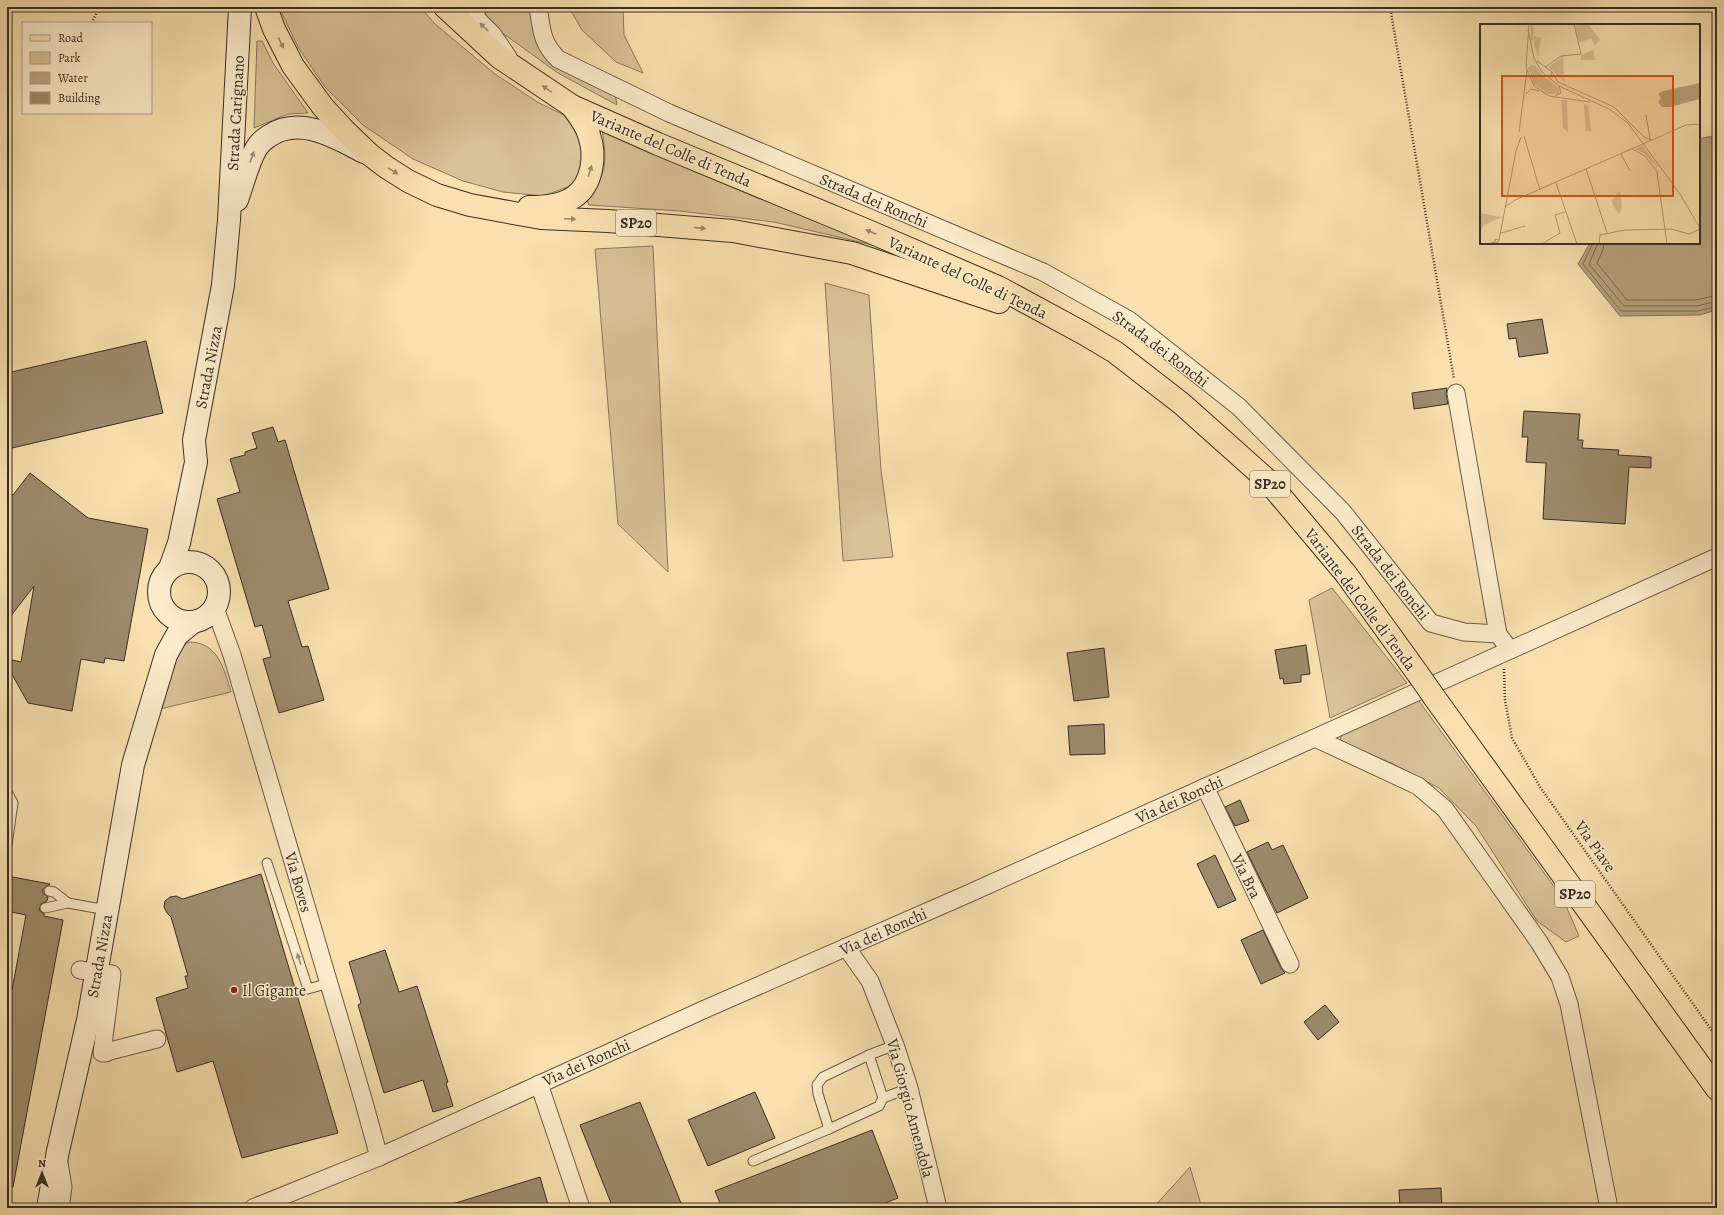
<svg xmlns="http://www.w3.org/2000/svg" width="1724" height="1215" viewBox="0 0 1724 1215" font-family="Alegreya,serif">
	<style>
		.green { fill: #d8c297; stroke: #88785e }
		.water { fill: #b7a47f; stroke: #84755b }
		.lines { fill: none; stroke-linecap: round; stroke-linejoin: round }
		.shore { stroke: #786a52; stroke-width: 1 }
		.building { fill: #9c8b6c; stroke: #382f24 }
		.lane-casing { stroke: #685b46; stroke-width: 11 }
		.street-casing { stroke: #685b46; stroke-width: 19 }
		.secondary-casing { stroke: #382f24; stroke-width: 24 }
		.primary-casing { stroke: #382f24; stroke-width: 24 }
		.path { stroke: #382f24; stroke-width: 2.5; stroke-dasharray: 1 2; stroke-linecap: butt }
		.lane { stroke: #fbebca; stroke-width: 9 }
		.street { stroke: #fbebca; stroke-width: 17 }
		.secondary { stroke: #fbebca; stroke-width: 22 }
		.primary { stroke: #f9e0ae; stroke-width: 22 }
		.primary-bridge-casing { stroke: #382f24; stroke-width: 24; stroke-linecap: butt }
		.primary-bridge { stroke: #f9e0ae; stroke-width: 22 }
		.oneway { fill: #9a8d77 }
		.oneway2 { fill: #988869 }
		.poi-dot { fill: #8f2418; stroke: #fbebca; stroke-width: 1.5 }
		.labels { text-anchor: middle; stroke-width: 3; stroke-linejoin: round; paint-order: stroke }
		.shield { fill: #fbebca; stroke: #726756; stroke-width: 1 }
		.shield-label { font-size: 15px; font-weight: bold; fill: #382f24 }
		.street-label { font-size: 16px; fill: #382f24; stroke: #fbebca }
		.poi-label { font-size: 16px; fill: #382f24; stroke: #fbebca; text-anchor: start }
		.inset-road { fill: none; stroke: #ac9977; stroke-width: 1 }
		.view { fill: #d6550e; fill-opacity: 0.15; stroke: #d6550e; stroke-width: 2 }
		.inset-edge { fill: none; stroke: #382f24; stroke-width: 2 }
	</style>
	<rect width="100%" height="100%" fill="#f9e0ae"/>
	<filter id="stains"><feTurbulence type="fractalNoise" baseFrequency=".005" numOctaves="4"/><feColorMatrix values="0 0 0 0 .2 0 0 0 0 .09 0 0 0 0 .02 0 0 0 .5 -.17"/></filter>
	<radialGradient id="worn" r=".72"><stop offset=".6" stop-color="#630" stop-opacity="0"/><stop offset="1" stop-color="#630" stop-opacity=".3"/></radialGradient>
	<g class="green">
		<polygon points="279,7 420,7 435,24 495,74 539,103 570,118 583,137 585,164 573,185 543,196 503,192 463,181 413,159 363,125 325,87 298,47"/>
		<polygon points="484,7 530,7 536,42 557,64 615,94 617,105 558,73 494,27 485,14"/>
		<polygon points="569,7 623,7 624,35 643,73 616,62 582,30"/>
		<polygon points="257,41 262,41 273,63 308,113 288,114 254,128"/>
		<path d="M602 129 881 247 774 222 680 211 589 205 586 198C608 172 607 163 602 129Z"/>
		<polygon points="653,246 668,572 618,524 595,249"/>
		<polygon points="825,283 869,295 881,470 893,557 843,561"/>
		<polygon points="1332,588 1407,683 1330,718 1309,600"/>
		<path d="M189 642C218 642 224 669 231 692L156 710 180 647Z"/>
		<polygon points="1416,697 1563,899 1579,936 1566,942 1537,921 1476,826 1439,788 1391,763 1340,741 1343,729"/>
		<polygon points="1190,1167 1202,1208 1153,1208"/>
	</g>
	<polygon class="water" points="1717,135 1717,310 1699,315 1620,316 1578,264 1590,243 1699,243 1699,139"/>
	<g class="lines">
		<g class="shore">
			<polyline points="1593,243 1583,264 1621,311 1698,311 1717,306"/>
			<polyline points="1598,243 1589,264 1624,306 1697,306 1717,301"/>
			<polyline points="1604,243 1603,250 1597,263 1627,300 1696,300 1717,295"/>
		</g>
	</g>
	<g class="building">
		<polygon points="1542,319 1548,353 1519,357 1516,338 1509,339 1507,324"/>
		<polygon points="146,341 163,413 12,448 7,426 7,373"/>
		<polygon points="1447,388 1446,394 1448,404 1414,409 1412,393"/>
		<polygon points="1524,411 1580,414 1578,440 1583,440 1582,448 1619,450 1618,455 1651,457 1651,468 1629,467 1625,524 1543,519 1546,463 1526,462 1528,437 1522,437"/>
		<polygon points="273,427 278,442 285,440 329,589 288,601 302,647 308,646 324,700 279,713 263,659 271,657 262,625 255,627 217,499 240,492 230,459 245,455 245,452 257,448 252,433"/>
		<polygon points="30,473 88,518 148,529 124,661 105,658 104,663 81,659 72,711 28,703 9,669 12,660 21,662 34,586 7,621 7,490 13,495"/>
		<polygon points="1306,645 1310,674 1301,675 1301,682 1284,684 1283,678 1280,679 1275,650"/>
		<polygon points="1104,648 1109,697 1074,701 1067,653"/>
		<polygon points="1104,724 1105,754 1070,755 1068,726"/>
		<polygon points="1240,800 1249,821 1235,826 1225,807"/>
		<polygon points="1268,842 1272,850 1283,845 1308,898 1277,913 1247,852"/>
		<polygon points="1215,855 1236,900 1218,908 1197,864"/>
		<polygon points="261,874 338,1133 242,1158 213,1061 177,1072 156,998 188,988 185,976 188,976 171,917 167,913 164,907 165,901 170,897 176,896 183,899"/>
		<polygon points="7,876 50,884 43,889 43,893 48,897 47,901 41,904 39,910 44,914 44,916 63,920 13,1187 7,1187 7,990 12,990 26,915 7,911"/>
		<polygon points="1263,930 1281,968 1285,973 1261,984 1241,940"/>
		<polygon points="385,950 399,992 417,986 448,1082 446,1083 453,1106 433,1112 423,1080 384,1093 358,1005 361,1003 349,962"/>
		<polygon points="1325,1005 1339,1022 1318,1040 1304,1022"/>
		<polygon points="755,1092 775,1138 708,1166 688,1120"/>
		<polygon points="640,1102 683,1208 613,1208 580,1125"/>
		<polygon points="872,1130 898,1198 872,1208 722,1208 715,1191"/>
		<polygon points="540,1177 549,1208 450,1208 449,1205"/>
		<polygon points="1441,1188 1442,1208 1400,1208 1399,1190"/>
	</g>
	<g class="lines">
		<g class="lane-casing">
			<g id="lane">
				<polyline points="7,792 13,803 7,845"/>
				<polyline points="267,863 308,989 329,983"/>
				<polyline points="49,891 54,892 68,903"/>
				<polyline points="45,908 68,903 107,910"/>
				<polyline points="895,1045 869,1055 823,1077 817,1085 818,1094 829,1129 879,1106 883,1098 909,1088"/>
				<polyline points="869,1055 883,1098"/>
				<polyline points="753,1161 829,1129"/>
			</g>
		</g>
		<g class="street-casing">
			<g id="street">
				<polyline points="475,7 477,19 493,35 508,57"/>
				<path d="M538 7C542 30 541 42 558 59L669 113 1043 272 1129 320 1239 407 1343 512 1431 623 1464 632 1498 634 1510 650"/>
				<polyline points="1456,393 1498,634"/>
				<polyline points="215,608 232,655 363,1099 379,1157"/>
				<polyline points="1315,738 1418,786 1445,809 1539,942 1560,977 1569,1004 1609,1208"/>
				<polyline points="1205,787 1290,964"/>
				<polyline points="846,947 870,981 895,1045 909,1088 938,1208"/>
				<polyline points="80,970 112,974 102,1053 106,1053"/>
				<polyline points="110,1051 157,1039"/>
				<polyline points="539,1084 581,1208"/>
				<polyline points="59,1163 63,1187 60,1208"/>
				<polyline points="253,1208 379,1157 703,1010 970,893 1717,557"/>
			</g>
		</g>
		<g class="secondary-casing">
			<g id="secondary">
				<path d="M237 200C242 186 250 156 258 146 261 141 265 139 269 136 301 115 336 138 364 152"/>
				<circle cx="189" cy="592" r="30"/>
				<polyline points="170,568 179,543 196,462 194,440 223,285 229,220 240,7"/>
				<polyline points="48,1208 58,1151 88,1020 133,765 166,655 177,635 193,622"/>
			</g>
		</g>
		<g class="primary-casing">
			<g id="primary">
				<polyline points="266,7 274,29 293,66 323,107 345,131 369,154 386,167 408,181 437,195 470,205 541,218 608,221 733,231 852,253 999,302"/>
				<polyline points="445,7 499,57 572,106 658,144 868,231 998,287 1083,333 1115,352 1182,404 1266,479 1346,574 1418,674"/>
				<path d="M529 207C544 207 561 206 574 197 593 184 596 155 589 135 586 124 578 115 572 106"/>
				<polyline points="1434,697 1717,1089"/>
			</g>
		</g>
		<g class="path">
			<polyline points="1390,7 1454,379"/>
			<polyline points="92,23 99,7"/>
			<polyline points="1504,669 1505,700 1512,738 1540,787 1717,1038"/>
		</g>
		<use href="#lane" class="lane"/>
		<use href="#street" class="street"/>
		<use href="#secondary" class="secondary"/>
		<use href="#primary" class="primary"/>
		<g class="primary-bridge-casing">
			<polyline id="primary-bridge" points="1418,674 1434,697"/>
		</g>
		<use href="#primary-bridge" class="primary-bridge"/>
	</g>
	<defs><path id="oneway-solid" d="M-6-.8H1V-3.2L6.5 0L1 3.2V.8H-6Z"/></defs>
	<g class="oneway">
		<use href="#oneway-solid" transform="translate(484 27) rotate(-136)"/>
		<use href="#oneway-solid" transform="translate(252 157) rotate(-70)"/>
		<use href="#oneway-solid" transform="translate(299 959) rotate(-108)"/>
	</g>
	<g class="oneway2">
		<use href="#oneway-solid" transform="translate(281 43) rotate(64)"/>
		<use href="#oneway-solid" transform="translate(547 89) rotate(-146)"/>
		<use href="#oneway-solid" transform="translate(393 171) rotate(32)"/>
		<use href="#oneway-solid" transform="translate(590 171) rotate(-73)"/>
		<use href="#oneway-solid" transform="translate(570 219) rotate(3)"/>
		<use href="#oneway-solid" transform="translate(700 228) rotate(5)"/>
		<use href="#oneway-solid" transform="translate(871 232) rotate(-157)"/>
	</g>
	<circle class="poi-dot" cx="234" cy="990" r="4"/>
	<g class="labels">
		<g class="shield">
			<rect x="616" y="210" width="40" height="26" rx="3"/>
			<rect x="1250" y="471" width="40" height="26" rx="3"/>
			<rect x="1555" y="881" width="40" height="26" rx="3"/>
		</g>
		<g class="shield-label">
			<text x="636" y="228">SP20</text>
			<text x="1270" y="489">SP20</text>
			<text x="1575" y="899">SP20</text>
		</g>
		<g class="street-label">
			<text transform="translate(235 113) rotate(-87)" y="6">Strada Carignano</text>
			<text transform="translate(671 148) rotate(23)" y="6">Variante del Colle di Tenda</text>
			<text transform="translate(874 200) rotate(23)" y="6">Strada dei Ronchi</text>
			<text transform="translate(968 277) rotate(25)" y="6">Variante del Colle di Tenda</text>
			<text transform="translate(1161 348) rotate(37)" y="6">Strada dei Ronchi</text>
			<text transform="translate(208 367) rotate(-79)" y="6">Strada Nizza</text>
			<text transform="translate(1391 572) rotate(52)" y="6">Strada dei Ronchi</text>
			<text transform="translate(1361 599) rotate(53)" y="6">Variante del Colle di Tenda</text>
			<text transform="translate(1179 799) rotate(-24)" y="6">Via dei Ronchi</text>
			<text transform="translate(1596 846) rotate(55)" y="6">Via Piave</text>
			<text transform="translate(1247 876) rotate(64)" y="6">Via Bra</text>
			<text transform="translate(299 882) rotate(74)" y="6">Via Boves</text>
			<text transform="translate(883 931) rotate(-24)" y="6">Via dei Ronchi</text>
			<text transform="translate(99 956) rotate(-80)" y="6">Strada Nizza</text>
			<text transform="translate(586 1062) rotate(-24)" y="6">Via dei Ronchi</text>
			<text transform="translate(911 1108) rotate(75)" y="6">Via Giorgio Amendola</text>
		</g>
		<g class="poi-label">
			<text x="242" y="996">Il Gigante</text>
		</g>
	</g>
	<g transform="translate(1480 24)">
		<rect width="220" height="220" fill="#f9e0ae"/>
		<path d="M108 0 120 16 115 21 111 14 99 19 95 2ZM54 12 61 14 58 32 54 19ZM113 26 115 36H101V31ZM83 32 84 55 86 59 68 43ZM51 41 56 42 65 54 79 64V70H68L54 60 48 44ZM81 76H87L88 108 83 104ZM104 80 108 81 111 107H106ZM162 121 177 141 178 144 165 130 155 125ZM140 167 142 182 139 191 131 177ZM0 189 22 193 4 201 0 208Z" fill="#d8c297"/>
		<path d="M220 59V75L190 83H182L178 78 181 74 178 70 183 67Z" fill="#b7a47f"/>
		<path class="inset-road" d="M49 0 46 43 54 62 69 72 110 78M48 6 54 34 62 48 79 62 129 85 148 99 200 170 220 204M52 16V0M57 37 72 48 70 54M65 43 81 32 101 30 94 0M72 48 78 58 134 83 164 113 172 116M46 70 51 65 59 67M75 72 81 69 79 62M166 91 170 115M39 108 47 46M44 112 60 166M152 125 165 132 177 148 187 220M141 130 150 147M106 145 127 209M76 159 97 220M25 183 35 176 206 101 220 100M21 209 45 202M19 216 36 127 41 113M11 218 17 219 19 216 15 215V218M62 220 80 209 75 191 85 188M119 220 120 211 145 206 191 205 209 210 220 205"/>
		<path class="view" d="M22 52H193V172H22Z"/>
		<rect width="220" height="220" class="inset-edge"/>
	</g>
	<rect width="1724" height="1215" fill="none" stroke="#f9e0ae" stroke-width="24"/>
	<rect x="8" y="8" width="1708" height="1199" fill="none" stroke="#382f24" stroke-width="2"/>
	<rect x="12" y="12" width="1700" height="1191" fill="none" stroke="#382f24"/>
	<rect x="22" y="22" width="130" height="92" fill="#fbebca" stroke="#ada088"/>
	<rect x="30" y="35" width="20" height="6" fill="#f9e0ae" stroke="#ada088"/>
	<text x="58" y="42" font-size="12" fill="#382f24">Road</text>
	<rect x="30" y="52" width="20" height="12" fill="#d8c297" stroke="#ada088"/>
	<text x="58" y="62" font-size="12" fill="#382f24">Park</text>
	<rect x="30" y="72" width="20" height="12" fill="#b7a47f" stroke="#ada088"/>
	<text x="58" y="82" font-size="12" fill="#382f24">Water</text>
	<rect x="30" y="92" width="20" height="12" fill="#9c8b6c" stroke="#ada088"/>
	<text x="58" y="102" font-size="12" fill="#382f24">Building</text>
	<g transform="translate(42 1173)" stroke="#fbebca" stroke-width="3" paint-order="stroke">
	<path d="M0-3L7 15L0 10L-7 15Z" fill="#382f24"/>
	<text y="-6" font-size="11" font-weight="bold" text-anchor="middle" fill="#382f24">N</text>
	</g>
	<rect width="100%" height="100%" filter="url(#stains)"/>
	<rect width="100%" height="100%" fill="url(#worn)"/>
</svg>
